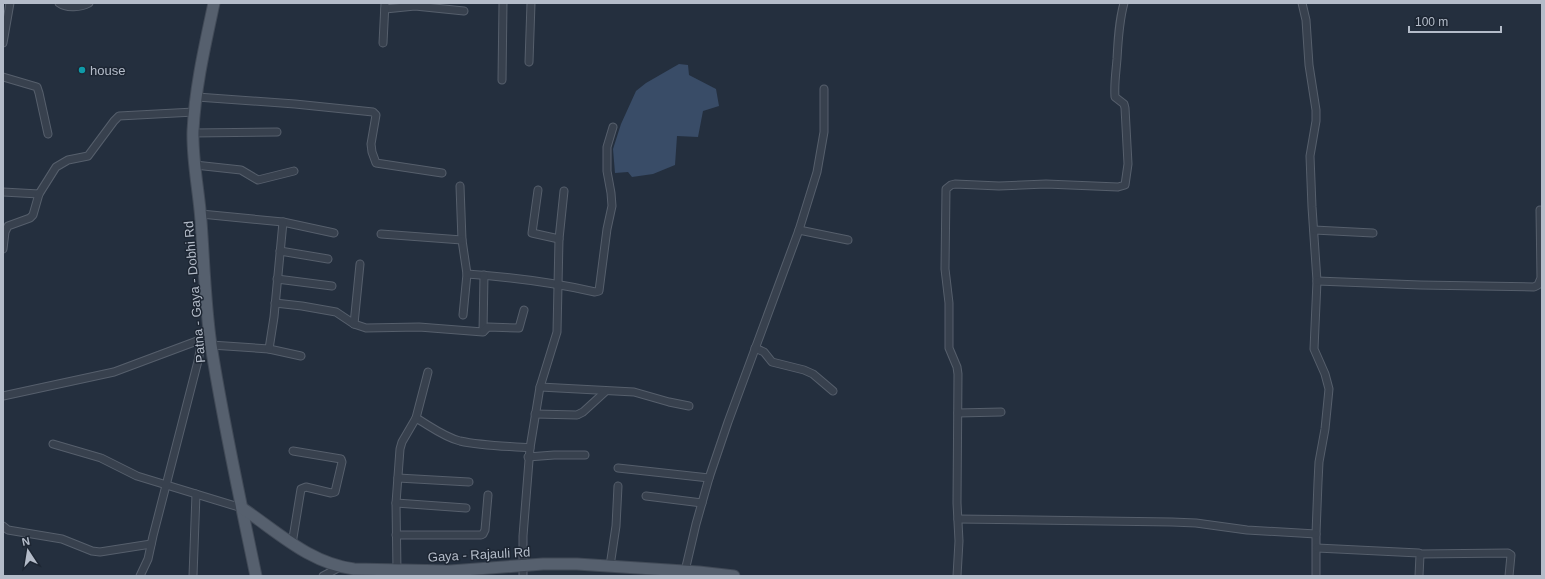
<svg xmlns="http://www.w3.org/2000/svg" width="1545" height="579" viewBox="0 0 1545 579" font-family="Helvetica,sans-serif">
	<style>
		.water { fill: #394c67 }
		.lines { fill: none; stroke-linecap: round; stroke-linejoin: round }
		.street-casing { stroke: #565f6c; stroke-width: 9 }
		.primary-casing { stroke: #414a57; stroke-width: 13 }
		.street { stroke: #38414e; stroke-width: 7 }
		.primary { stroke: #56606e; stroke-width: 11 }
		.culture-dot { fill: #0f9aa8; stroke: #1d2633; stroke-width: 1.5 }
		.labels { text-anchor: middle; stroke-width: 3; stroke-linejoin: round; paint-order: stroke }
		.poi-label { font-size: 13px; fill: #b4bcc9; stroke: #1d2633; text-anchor: start }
		.street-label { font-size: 13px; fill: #b4bcc9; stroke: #1d2633 }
	</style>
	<rect width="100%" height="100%" fill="#242f3e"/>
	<polygon class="water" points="679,64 688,65 689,75 716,89 719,106 703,111 698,137 677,136 675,165 653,174 632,177 628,172 615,173 613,149 621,124 636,91 646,83"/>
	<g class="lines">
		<g class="street-casing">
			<g id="street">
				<path d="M59 3C67 9 81 7 89 3"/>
				<polyline points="1302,3 1306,20 1309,65 1316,110 1316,121 1310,156 1312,207 1317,281 1314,349 1325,374 1329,389 1325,429 1319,462 1318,482 1316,534 1316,576"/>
				<polyline points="385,9 415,6 464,11"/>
				<polyline points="3,43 10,3"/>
				<polyline points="383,43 385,3"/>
				<polyline points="529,62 531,3"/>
				<polyline points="3,77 37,87 39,93 48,134"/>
				<polyline points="502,80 503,3"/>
				<polyline points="197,97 295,104 373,112 376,115 371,144 372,152 376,163 442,173"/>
				<polyline points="193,133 277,132"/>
				<polyline points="195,165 241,170 258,180 294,171"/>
				<polyline points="460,186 462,240 467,274 463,315"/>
				<polyline points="538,190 532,233 559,239"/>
				<polyline points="3,192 39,194"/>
				<polyline points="201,214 283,222 334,233"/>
				<polyline points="799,230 848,240"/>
				<polyline points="1314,230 1373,233"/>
				<polyline points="381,234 462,240"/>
				<polyline points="3,249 5,232 8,226 30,218 33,215 39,194 56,167 68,160 88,156 114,121 119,116 194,112"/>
				<polyline points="280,251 328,259"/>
				<path d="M467 274C510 277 552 282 595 292L599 291 607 229 612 206 611 193 607 171V147L613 127"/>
				<polyline points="277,279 332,286"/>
				<polyline points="1317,281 1420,285 1534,287 1538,285 1541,278 1540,210"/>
				<polyline points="275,303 302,306 336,312 354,324 366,328 419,327 483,332 484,275"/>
				<polyline points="354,324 360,264"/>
				<polyline points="484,331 488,327 519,328 524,310"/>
				<polyline points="211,345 269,349 301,356"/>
				<polyline points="755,348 764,352 772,362 804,370 813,374 833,391"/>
				<polyline points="269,349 274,317 283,222"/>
				<polyline points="540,387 634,392 669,402 689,406"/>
				<polyline points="3,396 114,372 205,338"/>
				<polyline points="958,413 1001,412"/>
				<polyline points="535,414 577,415 583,412 606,391"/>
				<path d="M416 418C430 426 444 437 460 441 483 446 507 446 530 448"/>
				<polyline points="53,444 101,458 137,476 242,508"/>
				<polyline points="528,457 554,455 585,455"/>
				<polyline points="618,468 709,478"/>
				<polyline points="398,478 469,482"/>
				<polyline points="646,496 702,503"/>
				<polyline points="396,503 466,508"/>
				<polyline points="958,519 1172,522 1196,523 1247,530 1316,534"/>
				<polyline points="3,526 8,530 62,539 92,551 100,552 151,544"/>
				<polyline points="396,535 481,535 483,534 485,530 488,495"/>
				<polyline points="292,544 301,489 306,487 331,493 335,492 342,462 341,459 293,451"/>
				<polyline points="1317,548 1419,553 1420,555 1419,576"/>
				<polyline points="1420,554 1508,553 1511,555 1509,576"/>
				<polyline points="610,566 616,526 618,486"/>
				<polyline points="397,571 396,503 400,449 402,442 416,418 428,372"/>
				<polyline points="685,571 696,524 709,478 728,422 799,230 817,172 824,132 824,89"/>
				<polyline points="140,576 148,559 153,536 198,361 202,340"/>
				<polyline points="193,576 196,494"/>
				<polyline points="323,576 340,567"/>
				<polyline points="523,576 523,536 530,448 540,387 557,332 559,239 564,191"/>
				<path d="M957 576 959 541 957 503 958 374 957 367 949 348V303L945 269 946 189 951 185 955 184 999 186 1046 184 1118 187 1125 185 1128 164 1125 108 1124 104 1115 97C1114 84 1116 72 1117 59 1118 40 1119 21 1124 3"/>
			</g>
		</g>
		<g class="primary-casing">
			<g id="primary">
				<path d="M214 3C205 45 195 88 193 131 192 161 199 191 201 221 204 262 205 304 211 345 223 422 240 499 256 576"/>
				<path d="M242 508C278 532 309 563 354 569L450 571 543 564H577L699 572 734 576"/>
			</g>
		</g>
		<use href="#street" class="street"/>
		<use href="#primary" class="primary"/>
	</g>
	<circle class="culture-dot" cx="82" cy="70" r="4"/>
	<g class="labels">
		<g class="poi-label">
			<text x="90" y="75">house</text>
		</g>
		<g class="street-label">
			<text transform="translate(194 292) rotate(-95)" y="5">Patna - Gaya - Dobhi Rd</text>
			<text transform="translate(479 554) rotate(-3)" y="5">Gaya - Rajauli Rd</text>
		</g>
	</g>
	<rect width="1545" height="579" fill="none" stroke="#b4bcc9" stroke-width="8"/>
	<g transform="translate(28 551) rotate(348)" stroke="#1d2633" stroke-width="3" paint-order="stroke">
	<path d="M0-3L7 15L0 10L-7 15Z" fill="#b4bcc9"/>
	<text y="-6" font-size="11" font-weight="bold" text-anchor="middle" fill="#b4bcc9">N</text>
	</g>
	<path d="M1409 26v6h92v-6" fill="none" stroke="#b4bcc9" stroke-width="2"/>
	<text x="1415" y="26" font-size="12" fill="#b4bcc9" stroke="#1d2633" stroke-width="3" paint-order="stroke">100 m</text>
</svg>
